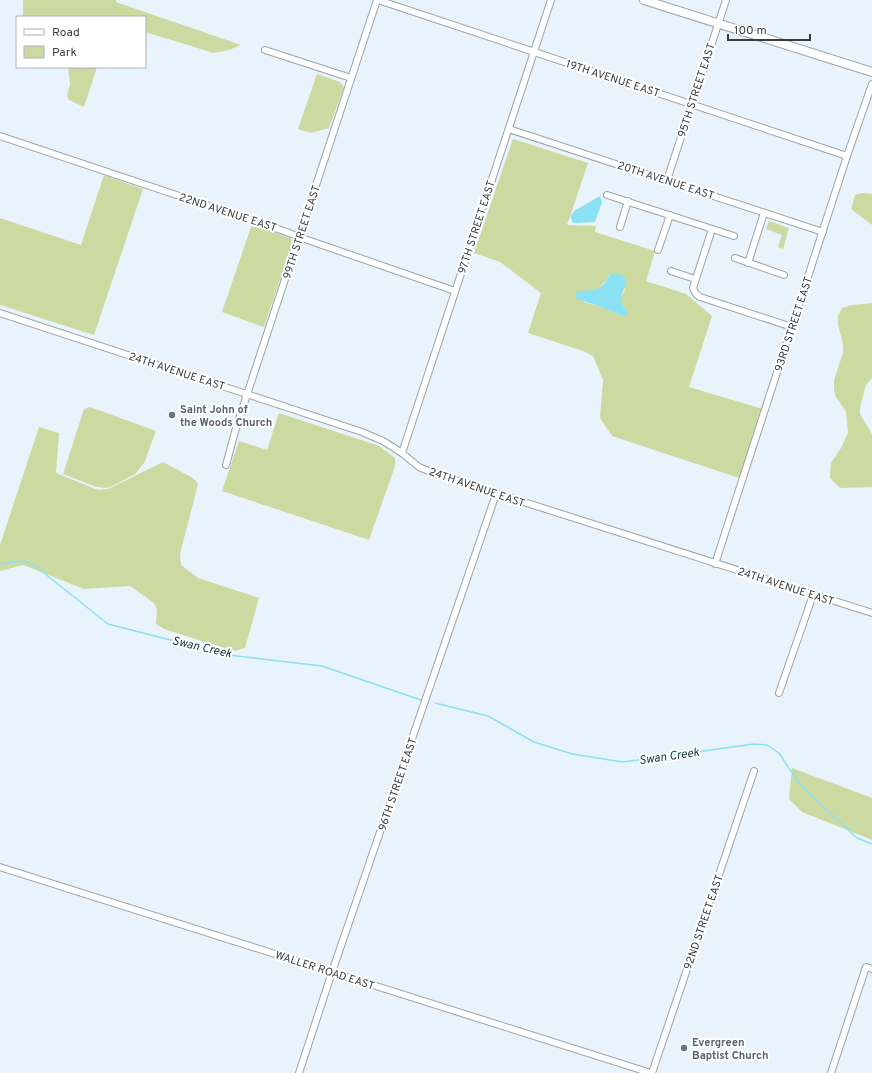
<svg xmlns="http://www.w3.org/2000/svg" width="872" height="1073" viewBox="0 0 872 1073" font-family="Overpass,sans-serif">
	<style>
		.green { fill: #ccd9a1; fill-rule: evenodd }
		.water { fill: #89e1f3 }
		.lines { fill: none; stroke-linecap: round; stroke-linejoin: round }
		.stream { stroke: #89e1f3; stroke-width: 1.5 }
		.minor-casing { stroke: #9aa4ab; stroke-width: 8 }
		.major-casing { stroke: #9aa4ab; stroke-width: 10 }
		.minor { stroke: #fff; stroke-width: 6 }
		.major { stroke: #fff; stroke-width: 8 }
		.worship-dot { fill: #6b7280; stroke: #fff; stroke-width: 1.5 }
		.labels { text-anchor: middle; stroke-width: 4; stroke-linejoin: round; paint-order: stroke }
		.street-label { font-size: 11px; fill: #393d40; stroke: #fff }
		.worship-label { font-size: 11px; font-weight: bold; fill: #5b616d; stroke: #fff; text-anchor: start }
		.water-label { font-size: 12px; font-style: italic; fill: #0a363d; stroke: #fff }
	</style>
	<rect width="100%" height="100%" fill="#e9f3fb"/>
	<g class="green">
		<polygon points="23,0 116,0 116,2 241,45 229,50 214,53 145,32 145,17 23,17"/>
		<polygon points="68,67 97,67 84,107 69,100 67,96 70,84"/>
		<polygon points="317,74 340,82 344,87 329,128 311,133 298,129"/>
		<path d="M513 139 588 163 570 217 567 224 568 225 596 226 595 232 655 251 646 281 686 294 712 316 689 387 763 409 739 478 612 436 600 418 603 380 593 356 583 351 528 333 541 293 500 262 474 253ZM610 274 625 289C619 301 620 301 627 312L623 316 599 306 583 302C594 291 602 288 610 274Z"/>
		<polygon points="104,175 143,189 94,335 0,305 0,218 81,245"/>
		<polygon points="862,193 872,194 872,225 851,209 855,195"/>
		<polygon points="769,221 789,228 783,249 778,247 782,235 766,229"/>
		<polygon points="252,224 290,238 293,242 264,327 222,312"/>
		<polygon points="872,303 872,378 866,385 860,407 860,414 872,434 872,487 840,488 830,478 831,463 841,448 848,433 846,412 836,397 834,390 834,380 843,353 843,345 838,324 838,316 842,308 852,305"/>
		<polygon points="90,407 156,431 144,463 139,469 135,474 110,487 103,488 94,486 63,474 84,409"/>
		<polygon points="279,413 379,446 395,458 395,466 369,540 222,491 239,441 267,450"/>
		<polygon points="39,427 59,433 56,473 98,490 108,489 163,462 193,478 198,484 180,554 181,565 198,578 259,598 245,648 234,651 164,629 156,624 157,609 154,603 130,586 84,589 23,565 0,571 0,545"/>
		<polygon points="792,768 872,798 872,840 802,812 789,799"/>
	</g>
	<g class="water">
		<polygon points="600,196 602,202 595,222 576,223 572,222 571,216 574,211"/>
		<path d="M616 273 624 276 626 282C622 298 617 297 627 312V315L623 316 599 306 577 299 575 295 578 291C597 290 601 291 610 274Z"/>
	</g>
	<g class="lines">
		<g class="stream">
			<polyline points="0,564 23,561 34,565 108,624 229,655 322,666 421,700"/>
			<polyline points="435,703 488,716 534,742 572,754 623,762 754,744 767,745 779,753 801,786 857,838 872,844"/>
		</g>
		<g class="minor-casing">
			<g id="minor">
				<polyline points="378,0 847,156"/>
				<polyline points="265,50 351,78"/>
				<polyline points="509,129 823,232"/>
				<polyline points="0,136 284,231 299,237 455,291"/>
				<polyline points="667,180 726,0"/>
				<polyline points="607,195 734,236"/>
				<polyline points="620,227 628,201"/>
				<polyline points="712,229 693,288 696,294 700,297 792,327"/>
				<polyline points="658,250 670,215"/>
				<polyline points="735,258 784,275"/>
				<polyline points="748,263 764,213"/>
				<polyline points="671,271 695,279"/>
				<polyline points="0,313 362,432 383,441 402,453 419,467 436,474 872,613"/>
				<polyline points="402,453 551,0"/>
				<polyline points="226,465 236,428 377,0"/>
				<polyline points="715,564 847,156 872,84"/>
				<polyline points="779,693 813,595"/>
				<polyline points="0,867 651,1073"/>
				<polyline points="299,1073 332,972 496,494"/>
				<polyline points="652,1073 754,771"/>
				<polyline points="831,1073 866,967 872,969"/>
			</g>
		</g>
		<g class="major-casing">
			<polyline id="major" points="644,0 872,72"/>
		</g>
		<use href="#minor" class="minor"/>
		<use href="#major" class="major"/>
	</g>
	<g class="worship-dot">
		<circle cx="172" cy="415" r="4"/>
		<circle cx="684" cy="1048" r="4"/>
	</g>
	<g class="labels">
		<g class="street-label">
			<text transform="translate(613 78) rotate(18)" y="4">19TH AVENUE EAST</text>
			<text transform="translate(696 90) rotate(-72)" y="4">95TH STREET EAST</text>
			<text transform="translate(666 180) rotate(18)" y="4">20TH AVENUE EAST</text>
			<text transform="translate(228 212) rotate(18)" y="4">22ND AVENUE EAST</text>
			<text transform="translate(476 227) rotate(-72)" y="4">97TH STREET EAST</text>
			<text transform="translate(301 232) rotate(-72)" y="4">99TH STREET EAST</text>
			<text transform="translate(793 324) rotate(-72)" y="4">93RD STREET EAST</text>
			<text transform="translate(177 371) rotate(18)" y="4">24TH AVENUE EAST</text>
			<text transform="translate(477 487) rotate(19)" y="4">24TH AVENUE EAST</text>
			<text transform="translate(786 586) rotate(18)" y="4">24TH AVENUE EAST</text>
			<text transform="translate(397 784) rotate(-71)" y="4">96TH STREET EAST</text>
			<text transform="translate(703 922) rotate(-71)" y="4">92ND STREET EAST</text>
			<text transform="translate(325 970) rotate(18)" y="4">WALLER ROAD EAST</text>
		</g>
		<g class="worship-label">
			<text x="180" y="413">Saint John of<tspan x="180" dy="13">the Woods Church</tspan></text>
			<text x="692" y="1046">Evergreen<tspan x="692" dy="13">Baptist Church</tspan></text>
		</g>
		<g class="water-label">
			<text transform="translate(202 647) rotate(13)" y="4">Swan Creek</text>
			<text transform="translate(669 756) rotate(-8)" y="4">Swan Creek</text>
		</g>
	</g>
	<rect x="16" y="16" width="130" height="52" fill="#ffffff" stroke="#b0b1b3"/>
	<rect x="24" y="29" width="20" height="6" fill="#ffffff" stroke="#b0b1b3"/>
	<text x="52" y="36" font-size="12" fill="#393d40">Road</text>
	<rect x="24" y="46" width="20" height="12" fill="#ccd9a1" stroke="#b0b1b3"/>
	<text x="52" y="56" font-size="12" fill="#393d40">Park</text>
	<path d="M728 34v6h82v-6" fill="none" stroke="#393d40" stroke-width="2"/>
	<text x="734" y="34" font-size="12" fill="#393d40" stroke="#ffffff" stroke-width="3" paint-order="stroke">100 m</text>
</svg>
